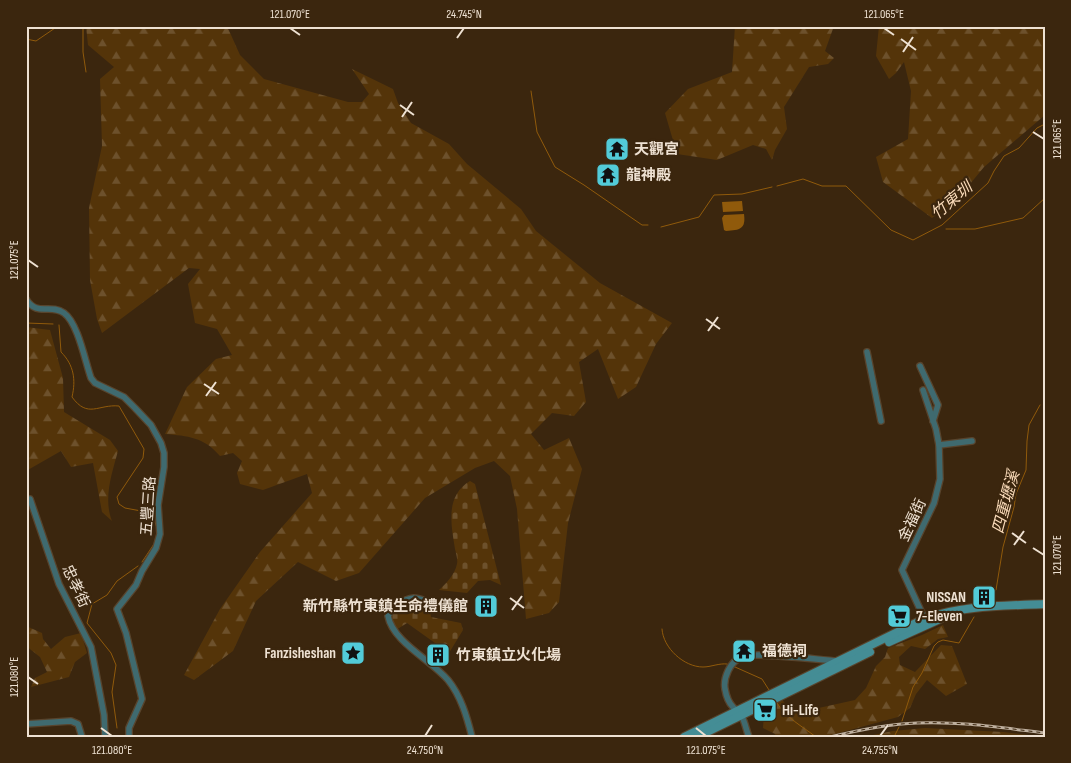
<svg xmlns="http://www.w3.org/2000/svg" width="1071" height="763" viewBox="0 0 1071 763" font-family="'Sofia Sans Condensed','Noto Sans TC',sans-serif">
	<style>
		.forest { fill: url(#forest-firs) }
		.cemetery { fill: url(#cemetery-stones) }
		.water { fill: #905a0b }
		.lines { fill: none; stroke-linecap: round; stroke-linejoin: round }
		.stream { stroke: #905a0b; stroke-width: 1 }
		.street-casing { stroke: #58442d; stroke-width: 8 }
		.secondary-casing { stroke: #58442d; stroke-width: 10 }
		.street { stroke: #3f6a6f; stroke-width: 5.5 }
		.secondary { stroke: #448d95; stroke-width: 8 }
		.rail-casing { stroke: #beaf9e; stroke-width: 3 }
		.rail { stroke: #3b260e; stroke-width: 1; stroke-dasharray: 4; stroke-linecap: butt }
		.ticks { fill: none; stroke: #eee1d2; stroke-width: 2 }
		.labels { text-anchor: middle; stroke-width: 4.5; stroke-linejoin: round; paint-order: stroke }
		.poi-label { font-size: 15px; font-weight: bold; fill: #eee1d2; stroke: #3b260e; text-anchor: start }
		.street-label { font-size: 15px; fill: #eee1d2; stroke: #3b260e }
		.water-label { font-size: 16px; font-style: italic; fill: #fadbba; stroke: #3b260e }
		.neatline { fill: none; stroke: #eee1d2; stroke-width: 2 }
		.ticks-label { font-size: 12px; text-anchor: middle; fill: #eee1d2 }
	</style>
	<defs>
		<pattern id="forest-firs" width="22" height="20" patternUnits="userSpaceOnUse" patternTransform="scale(1.25)"><rect width="22" height="20" fill="#543409"/><path d="M5 1l3.5 6h-7zM16 11l3.5 6h-7z" fill="#6d512c"/></pattern>
		<pattern id="cemetery-stones" width="16" height="16" patternUnits="userSpaceOnUse" patternTransform="scale(1.25)"><rect width="16" height="16" fill="#543409"/><path d="M2 7V4a2 2 0 0 1 4 0v3zM10 15v-3a2 2 0 0 1 4 0v3z" fill="#6d512c"/></pattern>
	</defs>
	<rect width="100%" height="100%" fill="#3b260e"/>
	<g class="forest">
		<path d="M86 26H227L240 55 264 79 348 102H362L369 94 352 69 393 89 398 103 411 123 449 144 467 164 521 209 536 231 600 283 672 323 656 344 636 387 618 399 598 349 579 362 586 402 574 416 552 413 531 434 544 450 569 438 582 469 568 523 559 602 549 613 526 619 517 509 510 476 494 461 475 468 425 498 359 573 336 581 298 562 256 601 233 651 194 680 184 675 220 609 260 552 312 493 307 474 263 490 240 484 237 473 242 461 233 453 220 456C204 437 188 436 165 434L187 387 216 359 232 355 217 329 195 323 188 284 200 269 189 268 102 333 97 319 90 280 89 208 102 146 100 79 114 67 88 45Z"/>
		<polygon points="735,26 834,26 825,51 834,58 828,64 809,67 784,107 787,129 775,150 772,160 766,149 753,145 717,160 677,154 665,113 688,89 732,72"/>
		<polygon points="879,26 1045,26 1045,115 984,167 956,201 932,218 883,182 876,157 908,139 911,91 904,62 896,73 889,79 876,56"/>
		<path d="M26 327 50 330 63 378 64 412 110 440 118 451C112 473 103 499 112 521L102 512 93 463 71 467 61 451 26 471Z"/>
		<polygon points="943,625 948,637 938,639 925,649 911,646 899,657 900,665 915,672 941,645 952,646 967,684 946,696 927,680 916,694 910,708 898,717 824,737 776,737 775,734 763,728 764,714 777,707 775,701 781,698 789,709 805,711 855,700 866,688 876,666 885,657 888,648 922,635"/>
		<polygon points="26,626 42,633 43,639 51,649 65,637 81,633 87,653 75,662 69,677 31,687 35,678 47,672 40,657 26,646"/>
		<polygon points="925,728 1003,732 1045,737 863,737 893,731"/>
	</g>
	<g class="cemetery">
		<path d="M470 481 475 484 501 585 490 580 478 581 467 593 439 590C446 584 455 574 457 564 458 560 456 553 455 549 451 524 445 496 470 481Z"/>
		<polygon points="411,602 430,608 431,617 461,623 463,630 449,653 407,623 396,630 392,623 392,615 397,610"/>
	</g>
	<g class="water">
		<polygon points="742,201 743,211 723,212 722,202"/>
		<path d="M744 214C746 229 740 230 726 231L724 230 722 218 724 215Z"/>
	</g>
	<g class="lines">
		<g class="stream">
			<polyline points="26,39 36,41 58,26 83,28 83,52 86,72"/>
			<polyline points="531,91 537,132 555,167 584,185 642,225 648,225"/>
			<polyline points="777,186 803,179 822,186 846,186 891,230 913,240 942,225 988,183 994,171 1004,156 1019,148 1037,128 1045,124"/>
			<polyline points="661,227 699,217 714,195 742,194 772,187"/>
			<polyline points="946,229 975,229 1023,218 1045,198"/>
			<polyline points="26,323 53,324"/>
			<path d="M59 325 61 352C74 365 76 380 72 397 88 419 98 404 119 406L144 449 143 458 117 497 119 504 125 508 152 513 157 528"/>
			<polyline points="142,562 154,544"/>
			<polyline points="985,603 996,590 1003,547 1014,507 1016,494 1026,470 1027,441 1029,425 1040,405"/>
			<path d="M662 629C663 648 684 667 703 667 711 667 719 663 727 664"/>
			<polyline points="735,667 762,679 769,690"/>
			<path d="M777 703C786 718 802 726 816 737"/>
			<polyline points="902,721 913,687 922,673 934,646 938,642 943,640 959,643 974,617"/>
			<polyline points="117,728 112,692 116,665 111,653 87,623 92,604 107,595 117,581 138,566"/>
			<polyline points="894,737 899,727"/>
		</g>
		<g class="street-casing">
			<g id="street">
				<path d="M26 299C37 317 50 303 64 313 78 323 85 361 91 378L95 383 124 397 135 408 151 425 161 443 164 453V467L158 505 160 534 156 548 142 571 136 585 117 609 126 633 142 699 129 728V737"/>
				<polyline points="867,352 881,421"/>
				<polyline points="920,366 938,405 933,421"/>
				<polyline points="923,390 936,429 939,445 940,479 934,503 902,570 926,622"/>
				<polyline points="939,445 972,441"/>
				<polyline points="30,499 59,584 91,647 104,715 105,737"/>
				<path d="M433 603C428 602 419 598 414 598 403 599 392 608 388 616 393 642 431 660 448 680 461 696 467 717 472 737"/>
				<polyline points="26,724 71,721 78,724 82,737"/>
				<path d="M749 737C746 730 745 721 741 715 739 711 735 710 733 707 729 703 726 695 725 689 723 678 730 662 741 657 754 651 819 660 837 661"/>
			</g>
		</g>
		<g class="secondary-casing">
			<g id="secondary">
				<polyline points="889,642 942,618"/>
				<path d="M684 737 924 619C963 605 1004 606 1045 604"/>
				<polyline points="697,737 870,652"/>
			</g>
		</g>
		<use href="#street" class="street"/>
		<use href="#secondary" class="secondary"/>
		<g class="rail-casing">
			<path id="rail" d="M830 737C859 730 888 724 917 723 960 721 1003 728 1045 733"/>
		</g>
		<use href="#rail" class="rail"/>
	</g>
	<path class="ticks" d="M290 28 300 35M884 28 894 35M457 38 464 28M901 39 916 50M903 52 913 37M400 105 414 115M402 117 412 102M1033 132 1044 139M28 260 38 267M706 319 720 329M708 331 718 317M204 384 219 394M206 396 216 382M1012 533 1026 543M1014 545 1024 531M1033 548 1044 555M510 598 524 608M512 610 522 596M28 677 38 684M101 728 112 736M696 728 706 736M425 736 432 725M880 736 888 725"/>
	<defs>
		<g id="temple-square" transform="scale(1.25)"><rect x="-9" y="-9" width="18" height="18" rx="4" fill="#52cbd8" stroke="#3b260e"/><path d="M0-6L5-2H3V0L6.5 2.5H4V6H1.5V3h-3V6H-4V2.5H-6.5L-3 0V-2H-5Z" fill="#111"/></g>
		<g id="building-square" transform="scale(1.25)"><rect x="-9" y="-9" width="18" height="18" rx="4" fill="#52cbd8" stroke="#3b260e"/><path d="M-4-6H4V6H1V3H-1V6H-4ZM-2.5-4.3h1.7v1.8h-1.7ZM.8-4.3h1.7v1.8H.8ZM-2.5-1h1.7V.8h-1.7ZM.8-1h1.7V.8H.8Z" fill="#111"/></g>
		<g id="supermarket-square" transform="scale(1.25)"><rect x="-9" y="-9" width="18" height="18" rx="4" fill="#52cbd8" stroke="#3b260e"/><path d="M-6-5.5h2.5l.6 2H6L4.5 2H-2.5L-4.4-4H-6ZM-1.5 3.2a1.3 1.3 0 1 0 .1 0ZM3 3.2a1.3 1.3 0 1 0 .1 0Z" fill="#111"/></g>
		<g id="sight-square" transform="scale(1.25)"><rect x="-9" y="-9" width="18" height="18" rx="4" fill="#52cbd8" stroke="#3b260e"/><path d="M0-6L1.8-2.2L6-1.7L2.9 1.2L3.7 5.4L0 3.3L-3.7 5.4L-2.9 1.2L-6-1.7L-1.8-2.2Z" fill="#111"/></g>
	</defs>
	<g fill-rule="evenodd">
		<use href="#temple-square" x="617" y="149"/>
		<use href="#temple-square" x="608" y="175"/>
		<use href="#building-square" x="984" y="597"/>
		<use href="#building-square" x="486" y="606"/>
		<use href="#supermarket-square" x="899" y="616"/>
		<use href="#temple-square" x="744" y="651"/>
		<use href="#sight-square" x="353" y="653"/>
		<use href="#building-square" x="438" y="655"/>
		<use href="#supermarket-square" x="765" y="710"/>
	</g>
	<g class="labels">
		<g class="poi-label">
			<text x="634" y="154">天觀宮</text>
			<text x="626" y="180">龍神殿</text>
			<text x="966" y="602" text-anchor="end">NISSAN</text>
			<text x="468" y="611" text-anchor="end">新竹縣竹東鎮生命禮儀館</text>
			<text x="916" y="621">7-Eleven</text>
			<text x="762" y="656">福德祠</text>
			<text x="336" y="658" text-anchor="end">Fanzisheshan</text>
			<text x="456" y="660">竹東鎮立火化場</text>
			<text x="782" y="715">Hi-Life</text>
		</g>
		<g class="street-label">
			<text transform="translate(148 506) rotate(-86)" y="5">五豐三路</text>
			<text transform="translate(912 520) rotate(-65)" y="5">金福街</text>
			<text transform="translate(76 586) rotate(65)" y="5">忠孝街</text>
		</g>
		<g class="water-label">
			<text transform="translate(951 200) rotate(-40)" y="6">竹東圳</text>
			<text transform="translate(1005 502) rotate(-75)" y="6">四重壢溪</text>
		</g>
	</g>
	<rect width="1071" height="763" fill="none" stroke="#3b260e" stroke-width="55"/>
	<rect x="28" y="28" width="1016" height="708" class="neatline"/>
	<g class="ticks-label">
		<text x="290" y="18">121.070°E</text>
		<text x="464" y="18">24.745°N</text>
		<text x="884" y="18">121.065°E</text>
		<text transform="translate(1057 139) rotate(-90)" y="4">121.065°E</text>
		<text transform="translate(14 260) rotate(-90)" y="4">121.075°E</text>
		<text transform="translate(1057 555) rotate(-90)" y="4">121.070°E</text>
		<text transform="translate(14 677) rotate(-90)" y="4">121.080°E</text>
		<text x="112" y="754">121.080°E</text>
		<text x="425" y="754">24.750°N</text>
		<text x="706" y="754">121.075°E</text>
		<text x="880" y="754">24.755°N</text>
	</g>
</svg>
